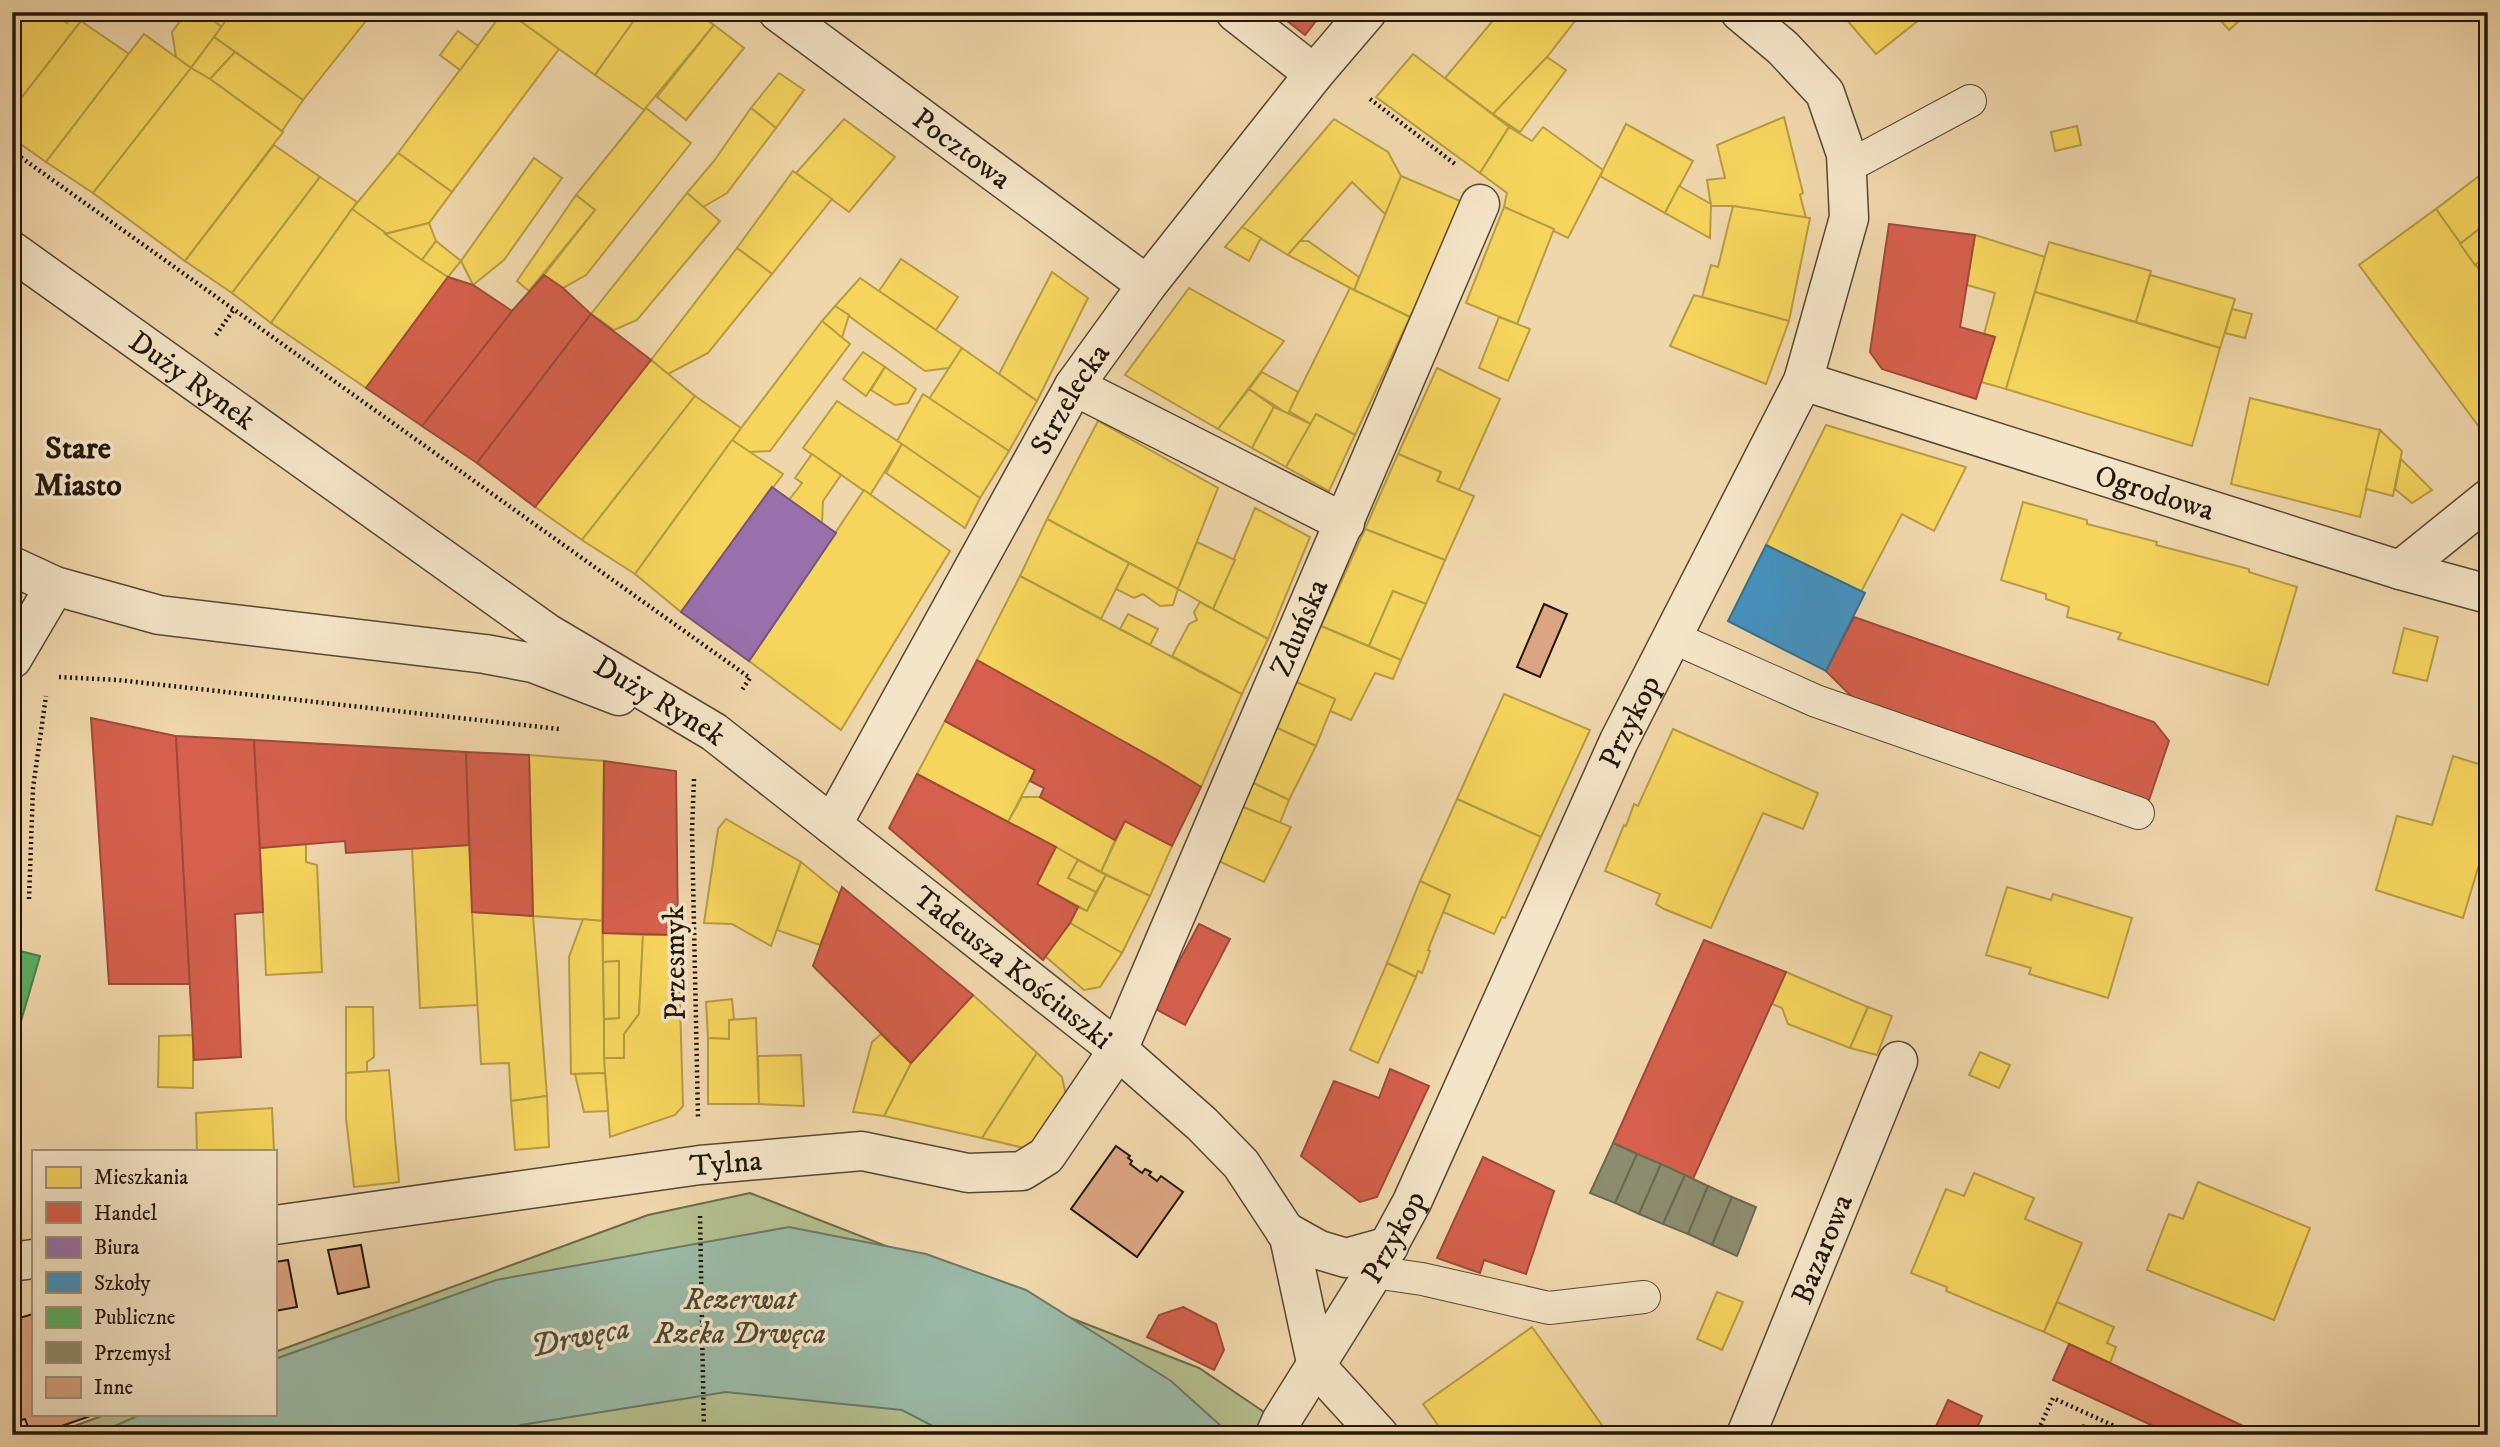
<svg xmlns="http://www.w3.org/2000/svg" width="2500" height="1447" viewBox="0 0 2500 1447" font-family="'IM FELL DW Pica',serif">
	<style>
		.green { fill: #b4bf8e; stroke: #6b6b4c; stroke-width: 2 }
		.water { fill: #9bbaa7; stroke: #6b7969; stroke-width: 2 }
		.homes { fill: #f6d55c; stroke: #b69c44; stroke-width: 2 }
		.shops { fill: #d6604d; stroke: #a04a39; stroke-width: 2 }
		.offices { fill: #9970ab; stroke: #75557b; stroke-width: 2 }
		.schools { fill: #4393c3; stroke: #396e8c; stroke-width: 2 }
		.public { fill: #5aae61; stroke: #498147; stroke-width: 2 }
		.industry { fill: #8c8c6e; stroke: #6c6950; stroke-width: 2 }
		.building { fill: #dba482; stroke: #22170b; stroke-width: 2 }
		.lines { fill: none; stroke-linecap: round; stroke-linejoin: round }
		.service-casing { stroke: #564733; stroke-width: 34 }
		.minor-casing { stroke: #564733; stroke-width: 41 }
		.path { stroke: #22170b; stroke-width: 4.5; stroke-dasharray: 2 3.5; stroke-linecap: butt }
		.service { stroke: #f5e5c8; stroke-width: 32 }
		.minor { stroke: #f5e5c8; stroke-width: 38 }
		.labels { text-anchor: middle; stroke-width: 7; stroke-linejoin: round; paint-order: stroke }
		.street-label { font-size: 30px; fill: #22170b; stroke: #f5e5c8 }
		.park-label { font-size: 30px; font-style: italic; fill: #4e4932; stroke: #f5e5c8 }
		.neighbourhood-label { font-size: 32px; font-weight: bold; fill: #22170b; stroke: #f5e5c8 }
		.water-label { font-size: 32px; font-style: italic; fill: #4c5042; stroke: #f5e5c8 }
	</style>
	<rect width="100%" height="100%" fill="#f0d7ab"/>
	<filter id="stains"><feTurbulence type="fractalNoise" baseFrequency=".00286" numOctaves="4"/><feColorMatrix values="0 0 0 0 .2 0 0 0 0 .09 0 0 0 0 .02 0 0 0 .5 -.17"/></filter>
	<radialGradient id="worn" r=".72"><stop offset=".6" stop-color="#630" stop-opacity="0"/><stop offset="1" stop-color="#630" stop-opacity=".3"/></radialGradient>
	<polygon class="green" points="750,1193 1199,1368 1298,1435 50,1435 107,1414 275,1414 275,1352 648,1215"/>
	<polygon class="water" points="789,1227 926,1254 1026,1290 1171,1381 1231,1435 950,1435 902,1410 726,1392 521,1425 499,1435 94,1435 142,1414 275,1414 275,1359 496,1280"/>
	<g class="homes">
		<polygon points="12,12 26,12 12,30"/>
		<polygon points="26,12 52,12 67,23 72,15 81,21 12,110 12,30"/>
		<polygon points="187,12 202,12 222,27 191,68 176,57 172,32"/>
		<polygon points="202,12 232,12 222,27"/>
		<polygon points="232,12 373,12 303,100 214,37"/>
		<polygon points="503,12 508,12 559,49 452,192 398,153"/>
		<polygon points="508,12 640,12 595,75"/>
		<polygon points="640,12 695,12 714,25 644,110 595,75"/>
		<polygon points="1500,12 1582,12 1547,57 1493,114 1445,78"/>
		<polygon points="1840,12 1929,12 1876,54"/>
		<polygon points="2213,12 2249,12 2229,30"/>
		<polygon points="81,21 129,54 46,162 12,138 12,110"/>
		<polygon points="714,25 744,48 686,120 657,97"/>
		<polygon points="458,31 478,46 460,70 440,55"/>
		<polygon points="144,34 191,68 93,193 46,162"/>
		<polygon points="214,37 235,52 210,79 191,68"/>
		<polygon points="235,52 303,100 282,131 210,79"/>
		<polygon points="1413,54 1509,127 1480,173 1376,97"/>
		<polygon points="1547,57 1566,70 1520,132 1493,114"/>
		<polygon points="191,68 210,79 283,132 185,261 93,193"/>
		<polygon points="779,73 804,90 776,128 751,108"/>
		<polygon points="646,108 691,143 586,275 563,288 544,275 595,210 576,195"/>
		<polygon points="751,108 776,128 727,193 703,207 687,193 714,161"/>
		<polygon points="1784,117 1803,193 1800,195 1806,218 1733,206 1711,206 1707,180 1725,178 1717,145"/>
		<polygon points="844,119 895,157 849,212 796,173"/>
		<polygon points="1334,119 1388,152 1401,176 1386,215 1352,182 1288,255 1242,227"/>
		<polygon points="1626,124 1693,161 1665,213 1600,176"/>
		<polygon points="2077,126 2081,145 2055,151 2051,132"/>
		<polygon points="1509,127 1532,141 1543,127 1603,170 1568,238 1504,207 1507,193 1480,173"/>
		<polygon points="274,145 320,177 232,293 185,261"/>
		<polygon points="398,153 452,192 429,223 385,234 352,209"/>
		<polygon points="534,158 562,178 504,260 473,285 461,261"/>
		<polygon points="2488,169 2488,222 2460,244 2436,209"/>
		<polygon points="793,171 832,199 772,274 737,248"/>
		<polygon points="1401,176 1465,203 1410,317 1354,290"/>
		<polygon points="320,177 357,202 271,323 232,293"/>
		<polygon points="1679,186 1711,204 1710,238 1665,213"/>
		<polygon points="687,193 720,221 637,320 614,330 591,314"/>
		<polygon points="576,195 595,210 529,291 517,281"/>
		<polygon points="1733,206 1810,218 1789,321 1702,297 1711,265 1718,267"/>
		<polygon points="1504,207 1554,229 1517,324 1466,303"/>
		<polygon points="352,209 448,277 366,388 271,323"/>
		<polygon points="2436,209 2488,282 2488,439 2359,265"/>
		<polygon points="2488,222 2488,255 2475,265 2460,244"/>
		<polygon points="429,223 436,241 422,260 385,234"/>
		<polygon points="1242,227 1261,238 1249,261 1225,247"/>
		<polygon points="1975,235 2045,257 2006,389 1981,382 1995,337 1984,334 1995,293 1967,285"/>
		<polygon points="436,241 461,261 448,277 422,260"/>
		<polygon points="1300,241 1308,241 1359,277 1354,290 1288,255"/>
		<polygon points="2049,242 2151,271 2136,322 2035,292"/>
		<polygon points="737,248 772,274 708,353 668,374 651,360"/>
		<polygon points="901,259 958,297 936,330 879,291"/>
		<polygon points="1052,272 1088,298 1037,401 999,374"/>
		<polygon points="2150,275 2235,299 2220,348 2136,322"/>
		<polygon points="860,278 962,348 949,368 925,371 835,306"/>
		<polygon points="1189,288 1284,341 1218,429 1125,375"/>
		<polygon points="1350,288 1410,317 1355,435 1316,414 1311,424 1289,411"/>
		<polygon points="2035,292 2220,348 2192,446 2006,389"/>
		<polygon points="1694,295 1789,321 1766,384 1670,346"/>
		<polygon points="835,306 849,315 842,338 822,321"/>
		<polygon points="2232,309 2252,314 2245,338 2225,333"/>
		<polygon points="1499,317 1530,329 1508,381 1479,368"/>
		<polygon points="822,321 850,344 770,451 749,452 732,440"/>
		<polygon points="962,348 1037,401 1009,451 929,399"/>
		<polygon points="863,352 885,367 866,396 843,379"/>
		<polygon points="651,360 695,396 582,540 535,507"/>
		<polygon points="885,367 916,389 908,403 895,405 871,390"/>
		<polygon points="1437,368 1500,399 1459,490 1437,481 1441,472 1398,454"/>
		<polygon points="1262,372 1298,392 1288,414 1249,389"/>
		<polygon points="1249,389 1274,407 1252,448 1218,429"/>
		<polygon points="923,394 1009,451 980,498 897,441"/>
		<polygon points="695,396 741,428 635,574 582,540"/>
		<polygon points="2250,398 2380,430 2360,517 2231,484"/>
		<polygon points="837,401 902,444 870,495 803,448"/>
		<polygon points="1274,407 1311,424 1286,467 1252,448"/>
		<polygon points="1316,414 1355,435 1329,491 1286,467"/>
		<polygon points="1098,421 1218,488 1178,589 1047,519"/>
		<polygon points="1826,425 1966,467 1934,531 1902,514 1861,592 1766,545"/>
		<polygon points="2380,430 2402,451 2393,496 2366,489"/>
		<polygon points="732,440 783,474 681,612 635,574"/>
		<polygon points="902,444 980,498 965,528 886,473"/>
		<polygon points="812,454 841,475 823,501 822,523 789,500 802,483 795,478"/>
		<polygon points="1398,454 1441,472 1437,481 1474,496 1445,560 1365,529"/>
		<polygon points="2401,459 2432,490 2412,503 2395,489"/>
		<polygon points="864,490 950,551 841,730 749,661"/>
		<polygon points="2023,502 2087,520 2087,524 2157,542 2156,545 2249,569 2249,572 2297,587 2268,685 2118,639 2121,633 2067,617 2069,607 2046,599 2046,594 2001,580"/>
		<polygon points="1255,508 1310,537 1268,639 1213,609"/>
		<polygon points="1047,519 1129,563 1101,619 1020,576"/>
		<polygon points="1365,529 1445,560 1426,604 1393,591 1369,646 1321,626"/>
		<polygon points="1197,542 1235,560 1213,609 1178,589"/>
		<polygon points="1129,563 1178,589 1173,605 1160,606 1143,594 1134,598 1116,589"/>
		<polygon points="1020,576 1242,694 1201,787 1157,760 977,660"/>
		<polygon points="1393,591 1426,604 1401,660 1369,646"/>
		<polygon points="1200,602 1268,639 1242,694 1172,656 1189,624 1197,620 1194,612"/>
		<polygon points="1128,614 1158,629 1150,645 1120,629"/>
		<polygon points="1321,626 1401,660 1393,679 1375,673 1351,720 1330,711 1335,699 1294,681"/>
		<polygon points="2404,628 2438,637 2427,681 2393,673"/>
		<polygon points="1294,681 1335,699 1316,746 1275,727"/>
		<polygon points="1504,694 1590,730 1541,837 1457,799"/>
		<polygon points="945,721 1035,770 1008,822 917,774"/>
		<polygon points="1275,727 1316,746 1289,800 1249,781"/>
		<polygon points="1673,729 1818,793 1803,829 1763,813 1711,928 1664,909 1656,904 1660,894 1605,871 1624,825 1626,826 1634,804 1638,806"/>
		<polygon points="529,755 604,761 602,921 533,916"/>
		<polygon points="2453,756 2488,767 2488,871 2478,868 2463,918 2376,890 2397,816 2432,825"/>
		<polygon points="1249,781 1289,800 1280,823 1236,804"/>
		<polygon points="1022,797 1040,797 1115,840 1101,872 1008,822"/>
		<polygon points="1457,799 1541,837 1505,918 1502,917 1494,934 1443,912 1450,895 1420,881"/>
		<polygon points="1236,804 1291,827 1264,882 1212,858"/>
		<polygon points="726,819 801,862 771,946 732,924 704,923 718,829"/>
		<polygon points="1125,821 1172,846 1150,896 1101,872"/>
		<polygon points="306,844 306,862 317,865 322,972 266,975 260,848"/>
		<polygon points="469,845 478,1005 420,1008 412,848"/>
		<polygon points="1056,847 1078,860 1068,878 1096,892 1087,911 1037,884"/>
		<polygon points="1078,860 1106,875 1096,892 1068,878"/>
		<polygon points="801,862 840,894 820,945 777,930"/>
		<polygon points="1106,875 1150,896 1122,953 1070,923 1078,907 1087,911"/>
		<polygon points="1420,881 1450,895 1428,950 1430,951 1422,973 1418,971 1416,977 1387,963"/>
		<polygon points="2007,887 2051,900 2053,894 2132,918 2108,998 2029,974 2031,968 1986,955"/>
		<polygon points="472,912 533,916 547,1096 511,1101 509,1063 481,1064"/>
		<polygon points="583,919 602,921 605,1073 571,1074 569,957"/>
		<polygon points="1070,923 1122,953 1100,987 1084,990 1045,956"/>
		<polygon points="603,933 643,935 639,1014 624,1034 624,1058 604,1058 604,1019 619,1018 619,961 603,962"/>
		<polygon points="643,935 678,935 683,1106 675,1115 610,1137 604,1058 624,1058 624,1034 639,1014"/>
		<polygon points="619,961 619,1018 604,1019 603,962"/>
		<polygon points="1387,963 1416,977 1378,1063 1350,1050"/>
		<polygon points="1786,972 1868,1007 1850,1048 1788,1024 1782,1008 1772,1004"/>
		<polygon points="973,995 1037,1053 982,1138 884,1116 911,1063"/>
		<polygon points="732,999 734,1020 729,1020 729,1039 708,1038 706,1002"/>
		<polygon points="346,1007 373,1007 374,1057 367,1062 367,1072 346,1073"/>
		<polygon points="1868,1007 1892,1016 1877,1055 1850,1048"/>
		<polygon points="756,1018 759,1104 708,1104 708,1038 729,1039 729,1020"/>
		<polygon points="881,1034 911,1063 884,1116 853,1112 872,1042"/>
		<polygon points="193,1035 193,1088 158,1087 159,1036"/>
		<polygon points="1980,1052 2010,1065 1999,1088 1969,1075"/>
		<polygon points="1037,1053 1062,1077 1066,1095 1028,1149 982,1138"/>
		<polygon points="801,1055 804,1106 759,1104 758,1056"/>
		<polygon points="389,1070 399,1182 354,1187 346,1118 346,1073"/>
		<polygon points="605,1073 608,1111 584,1112 575,1074"/>
		<polygon points="547,1096 549,1147 515,1150 511,1101"/>
		<polygon points="272,1108 274,1151 197,1151 196,1113"/>
		<polygon points="1974,1173 2034,1198 2025,1219 2082,1243 2044,1332 1946,1291 1947,1287 1911,1273 1946,1189 1964,1196"/>
		<polygon points="2198,1182 2310,1228 2274,1320 2147,1270 2169,1214 2183,1219"/>
		<polygon points="1717,1292 1743,1302 1722,1350 1697,1339"/>
		<polygon points="2057,1302 2114,1327 2107,1343 2116,1347 2110,1363 2044,1332"/>
		<polygon points="1532,1327 1609,1435 1445,1435 1423,1404"/>
	</g>
	<g class="shops">
		<polygon points="1276,12 1323,12 1305,35"/>
		<polygon points="1889,224 1975,235 1960,327 1995,337 1976,399 1882,369 1870,352"/>
		<polygon points="544,275 563,288 591,314 477,463 422,426 512,311"/>
		<polygon points="448,277 473,285 512,311 422,426 366,388"/>
		<polygon points="591,314 651,360 535,507 477,463"/>
		<polygon points="1854,617 2154,722 2169,741 2148,803 1857,702 1826,671"/>
		<polygon points="977,660 1157,760 1201,787 1172,846 1125,821 1115,840 1040,797 1044,788 1030,781 1035,770 945,721"/>
		<polygon points="91,718 176,736 190,984 109,984"/>
		<polygon points="176,736 254,740 263,912 235,914 241,1057 194,1060"/>
		<polygon points="254,740 466,752 469,845 346,853 345,841 260,848"/>
		<polygon points="466,752 529,755 533,916 472,912"/>
		<polygon points="604,761 676,771 678,935 603,933"/>
		<polygon points="917,774 1056,847 1037,884 1078,907 1070,923 1043,960 889,828"/>
		<polygon points="842,887 973,995 911,1063 813,966"/>
		<polygon points="1199,924 1230,939 1185,1025 1154,1008"/>
		<polygon points="1704,940 1786,972 1693,1179 1613,1143"/>
		<polygon points="1390,1069 1429,1086 1377,1197 1360,1202 1301,1156 1334,1081 1379,1098"/>
		<polygon points="1483,1157 1554,1191 1526,1274 1484,1260 1480,1273 1437,1258"/>
		<polygon points="1183,1307 1216,1324 1224,1350 1214,1370 1147,1337 1159,1315"/>
		<polygon points="2069,1344 2110,1363 2262,1435 2173,1435 2053,1380"/>
		<polygon points="1948,1400 1982,1416 1974,1435 1932,1435"/>
		<polygon points="2083,1425 2104,1435 2079,1435"/>
	</g>
	<polygon class="offices" points="772,487 836,533 749,661 681,612"/>
	<polygon class="schools" points="1766,545 1865,593 1826,671 1728,621"/>
	<polygon class="public" points="12,949 40,956 12,1052"/>
	<g class="industry">
		<polygon points="1613,1143 1637,1154 1615,1203 1590,1193"/>
		<polygon points="1637,1154 1661,1164 1639,1214 1615,1203"/>
		<polygon points="1661,1164 1685,1175 1663,1224 1639,1214"/>
		<polygon points="1685,1175 1708,1186 1688,1234 1663,1224"/>
		<polygon points="1708,1186 1732,1197 1712,1245 1688,1234"/>
		<polygon points="1732,1197 1756,1207 1737,1256 1712,1245"/>
	</g>
	<g class="building">
		<polygon points="1544,604 1567,614 1540,677 1517,667"/>
		<polygon points="1116,1146 1130,1156 1128,1158 1132,1161 1130,1164 1142,1173 1145,1169 1151,1172 1149,1175 1157,1181 1161,1176 1183,1192 1137,1257 1071,1209"/>
		<polygon points="361,1245 369,1287 338,1294 328,1250"/>
		<polygon points="288,1260 297,1307 275,1311 275,1262"/>
		<polygon points="33,1314 33,1414 96,1414 36,1435 31,1435 25,1419 12,1423 12,1320"/>
	</g>
	<g class="lines">
		<g class="service-casing">
			<g id="service">
				<polyline points="1847,167 1970,101"/>
				<polyline points="1672,637 1816,701 2138,813"/>
				<polyline points="1374,1272 1422,1279 1549,1308 1644,1297"/>
			</g>
		</g>
		<g class="minor-casing">
			<g id="minor">
				<path id="s1" d="M778 12 1147 285"/>
				<polyline points="1235,12 1314,74"/>
				<path id="s2" d="M12 251 547 633 714 732 1118 1050 1202 1124 1241 1164 1289 1237 1317 1367"/>
				<path id="s3" d="M1803 381 2400 570 2488 499"/>
				<polyline points="1074,386 1345,523"/>
				<polyline points="12,566 55,586 159,615 485,654 533,663 619,696"/>
				<polyline points="2400,570 2488,594"/>
				<polyline points="12,659 55,586"/>
				<path id="s4" d="M832 825 1074 386 1147 285 1314 74 1367 12"/>
				<path id="s5" d="M275 1225 700 1165 862 1151 968 1173 1022 1171 1046 1156 1118 1050 1480 204"/>
				<polyline points="1285,1231 1319,1250 1346,1258 1389,1246"/>
				<polyline points="12,1262 33,1259"/>
				<polyline points="1317,1367 1379,1435"/>
				<path id="s6" d="M1275 1435 1281 1421 1374 1272 1412 1202 1619 741 1803 381 1849 218 1846 154 1825 93 1783 48 1740 12"/>
				<path id="s7" d="M1746 1435 1898 1061"/>
			</g>
		</g>
		<g class="path">
			<polyline points="1370,99 1455,164"/>
			<polyline points="12,151 750,678 742,690"/>
			<polyline points="216,335 234,309"/>
			<polyline points="59,677 118,680 559,729"/>
			<polyline points="694,779 692,830 698,1117"/>
			<polyline points="29,899 33,788 46,696"/>
			<polyline points="700,1216 704,1435"/>
			<polyline points="2036,1435 2053,1398 2134,1435"/>
		</g>
		<use href="#service" class="service"/>
		<use href="#minor" class="minor"/>
	</g>
	<g class="labels">
		<g class="street-label">
			<text dy="10" stroke="none"><textPath href="#s1" startOffset="229">Pocztowa</textPath></text>
			<text dy="10" stroke="none"><textPath href="#s2" startOffset="222">Duży Rynek</textPath></text>
			<text dy="10" stroke="none"><textPath href="#s4" startOffset="488">Strzelecka</textPath></text>
			<text dy="10" stroke="none"><textPath href="#s3" startOffset="369">Ogrodowa</textPath></text>
			<text dy="10" stroke="none"><textPath href="#s5" startOffset="1370">Zduńska</textPath></text>
			<text dy="10" stroke="none"><textPath href="#s2" startOffset="789">Duży Rynek</textPath></text>
			<text dy="10" stroke="none"><textPath href="#s6" startOffset="798">Przykop</textPath></text>
			<text transform="translate(674 963) rotate(-91)" y="10">Przesmyk</text>
			<text dy="10" stroke="none"><textPath href="#s2" startOffset="1232">Tadeusza Kościuszki</textPath></text>
			<text dy="10" stroke="none"><textPath href="#s5" startOffset="455">Tylna</textPath></text>
			<text dy="10" stroke="none"><textPath href="#s6" startOffset="231">Przykop</textPath></text>
			<text dy="10" stroke="none"><textPath href="#s7" startOffset="201">Bazarowa</textPath></text>
		</g>
		<g class="park-label">
			<text x="740" y="1309">Rezerwat<tspan x="740" dy="34">Rzeka Drwęca</tspan></text>
		</g>
		<g class="neighbourhood-label">
			<text x="78" y="458">Stare<tspan x="78" dy="37">Miasto</tspan></text>
		</g>
		<g class="water-label">
			<text transform="translate(580 1336) rotate(-11)" y="11">Drwęca</text>
		</g>
	</g>
	<rect width="2500" height="1447" fill="none" stroke="#f0d7ab" stroke-width="42"/>
	<rect x="14" y="14" width="2472" height="1419" fill="none" stroke="#22170b" stroke-width="3.5"/>
	<rect x="21" y="21" width="2458" height="1405" fill="none" stroke="#22170b" stroke-width="2"/>
	<rect x="32" y="1150" width="245" height="266" fill="#f5e5c8" stroke="#a1937c" stroke-width="2"/>
	<rect x="46" y="1167" width="35" height="21" fill="#f6d55c" stroke="#a1937c" stroke-width="2"/>
	<text x="94" y="1184" font-size="21" fill="#22170b">Mieszkania</text>
	<rect x="46" y="1202" width="35" height="21" fill="#d6604d" stroke="#a1937c" stroke-width="2"/>
	<text x="94" y="1220" font-size="21" fill="#22170b">Handel</text>
	<rect x="46" y="1237" width="35" height="21" fill="#9970ab" stroke="#a1937c" stroke-width="2"/>
	<text x="94" y="1254" font-size="21" fill="#22170b">Biura</text>
	<rect x="46" y="1272" width="35" height="21" fill="#4393c3" stroke="#a1937c" stroke-width="2"/>
	<text x="94" y="1290" font-size="21" fill="#22170b">Szkoły</text>
	<rect x="46" y="1307" width="35" height="21" fill="#5aae61" stroke="#a1937c" stroke-width="2"/>
	<text x="94" y="1324" font-size="21" fill="#22170b">Publiczne</text>
	<rect x="46" y="1342" width="35" height="21" fill="#8c8c6e" stroke="#a1937c" stroke-width="2"/>
	<text x="94" y="1360" font-size="21" fill="#22170b">Przemysł</text>
	<rect x="46" y="1377" width="35" height="21" fill="#dba482" stroke="#a1937c" stroke-width="2"/>
	<text x="94" y="1394" font-size="21" fill="#22170b">Inne</text>
	<rect width="100%" height="100%" filter="url(#stains)"/>
	<rect width="100%" height="100%" fill="url(#worn)"/>
</svg>
